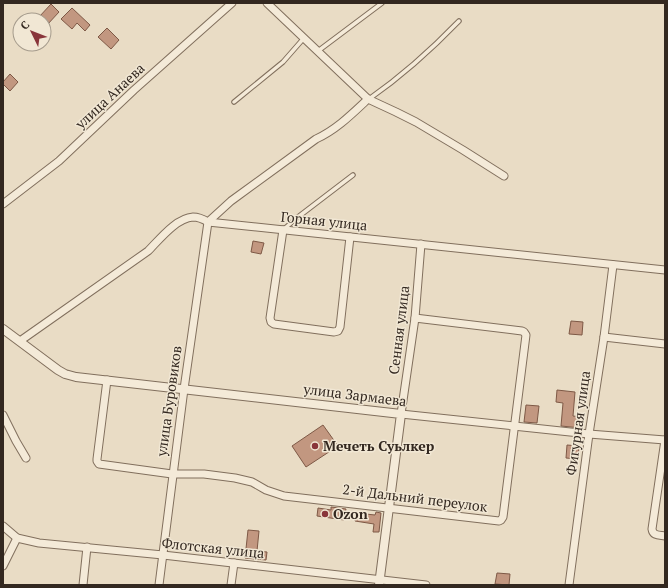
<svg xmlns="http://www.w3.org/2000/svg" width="668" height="588" viewBox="0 0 668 588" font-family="'PT Serif',serif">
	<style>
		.building { fill: #c29780; stroke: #7e5946 }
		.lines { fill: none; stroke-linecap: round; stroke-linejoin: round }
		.service-casing { stroke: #816f5d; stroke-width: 5.5 }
		.minor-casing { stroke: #816f5d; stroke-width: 9 }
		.tertiary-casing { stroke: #816f5d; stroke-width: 10 }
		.service { stroke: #f4ead8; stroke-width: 3.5 }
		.minor { stroke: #f4ead8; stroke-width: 7 }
		.tertiary { stroke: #f4ead8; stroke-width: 8 }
		.poi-dot { fill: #89353a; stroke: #f1e7d4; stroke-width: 1.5 }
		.labels { text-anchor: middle; stroke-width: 3; stroke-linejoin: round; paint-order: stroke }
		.street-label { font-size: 14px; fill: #332820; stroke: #f1e7d4 }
		.poi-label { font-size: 14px; font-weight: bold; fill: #332820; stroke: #f1e7d4; text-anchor: start }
	</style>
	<rect width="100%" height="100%" fill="#e9dcc5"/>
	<g class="building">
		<polygon points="51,4 59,12 47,25 44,22 44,20 42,20 39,17"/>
		<polygon points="72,8 90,25 85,31 77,23 72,29 61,19"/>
		<polygon points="107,28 119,40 111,49 98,37"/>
		<polygon points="10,74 18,82 10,91 3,84 3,82"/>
		<polygon points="253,241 264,243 261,254 251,252"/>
		<polygon points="571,321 583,322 582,335 569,334"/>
		<polygon points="557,390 575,392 573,416 582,417 581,428 561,426 563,403 556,402"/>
		<polygon points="526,405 539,406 537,423 524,422"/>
		<polygon points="323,425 338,446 306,467 292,446"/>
		<polygon points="567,445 579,446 578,459 566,458"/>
		<polygon points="331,507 346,509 344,520 317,516 318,508 331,510"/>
		<polygon points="376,512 381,513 379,532 373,532 374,524 355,521 356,513 375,515"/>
		<polygon points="248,530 259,531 257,551 267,552 266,560 245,558"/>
		<polygon points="497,573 510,574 509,585 495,584"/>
	</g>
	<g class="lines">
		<g class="service-casing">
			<g id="service">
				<polyline points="318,51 382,3"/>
				<path d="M369 99C402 76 431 50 459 21"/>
				<polyline points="234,102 283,62 304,38"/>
				<polyline points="284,229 298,217 353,175"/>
			</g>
		</g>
		<g class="minor-casing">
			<g id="minor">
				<polyline points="267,3 368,99 396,112 416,122 463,150 504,176"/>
				<polyline points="3,204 59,161 134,90 232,3"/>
				<polyline points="283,230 270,318 271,322 274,324 334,332 338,331 340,327 350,237"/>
				<polyline points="421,244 415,318 401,414 589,434 665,440"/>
				<polyline points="604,337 665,344"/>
				<path d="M20 341 148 251C159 240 176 218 193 217 198 217 203 219 208 222L665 270"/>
				<polyline points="107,380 97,459 97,461 99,464 172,474 204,474 235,478 252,482 266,490 284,496 499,521 501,520 503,517 526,335 524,332 522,331 415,318"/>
				<polyline points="3,415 16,441 26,458"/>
				<path d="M665 440 652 529C653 536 659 535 665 536"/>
				<polyline points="3,526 17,538 39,543 163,555 426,585"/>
				<polyline points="3,566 17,538"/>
				<polyline points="83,585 87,547"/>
				<path d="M159 585 184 389 208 222 231 201 316 139C336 130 352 114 368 99"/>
				<polyline points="231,585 234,563"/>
				<polyline points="569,585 589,434 604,337 613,265"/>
			</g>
		</g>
		<g class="tertiary-casing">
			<polyline id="tertiary" points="3,329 58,370 65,374 76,377 401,414 379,585"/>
		</g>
		<use href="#service" class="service"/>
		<use href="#minor" class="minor"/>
		<use href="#tertiary" class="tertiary"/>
	</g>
	<g class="poi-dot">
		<circle cx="315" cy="446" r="4"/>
		<circle cx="325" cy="514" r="4"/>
	</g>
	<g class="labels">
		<g class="street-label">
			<text transform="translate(110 96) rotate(-43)" y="5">улица Анаева</text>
			<text transform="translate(324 221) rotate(6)" y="5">Горная улица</text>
			<text transform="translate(399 330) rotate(-83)" y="5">Сенная улица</text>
			<text transform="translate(355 395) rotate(7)" y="5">улица Зармаева</text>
			<text transform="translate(169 401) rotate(-82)" y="5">улица Буровиков</text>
			<text transform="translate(578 423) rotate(-82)" y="5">Фигурная улица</text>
			<text transform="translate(415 498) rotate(7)" y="5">2-й Дальний переулок</text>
			<text transform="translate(213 548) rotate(6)" y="5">Флотская улица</text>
		</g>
		<g class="poi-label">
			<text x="323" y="451">Мечеть Суьлкер</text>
			<text x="333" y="519">Ozon</text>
		</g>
	</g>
	<rect width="668" height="588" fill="none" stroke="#332820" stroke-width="8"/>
	<g transform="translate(32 32) rotate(313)"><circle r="19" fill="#f1e7d4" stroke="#a59b8c"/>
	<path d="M0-3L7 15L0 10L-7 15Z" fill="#89353a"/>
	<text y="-6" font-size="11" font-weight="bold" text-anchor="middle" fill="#332820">С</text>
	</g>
</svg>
